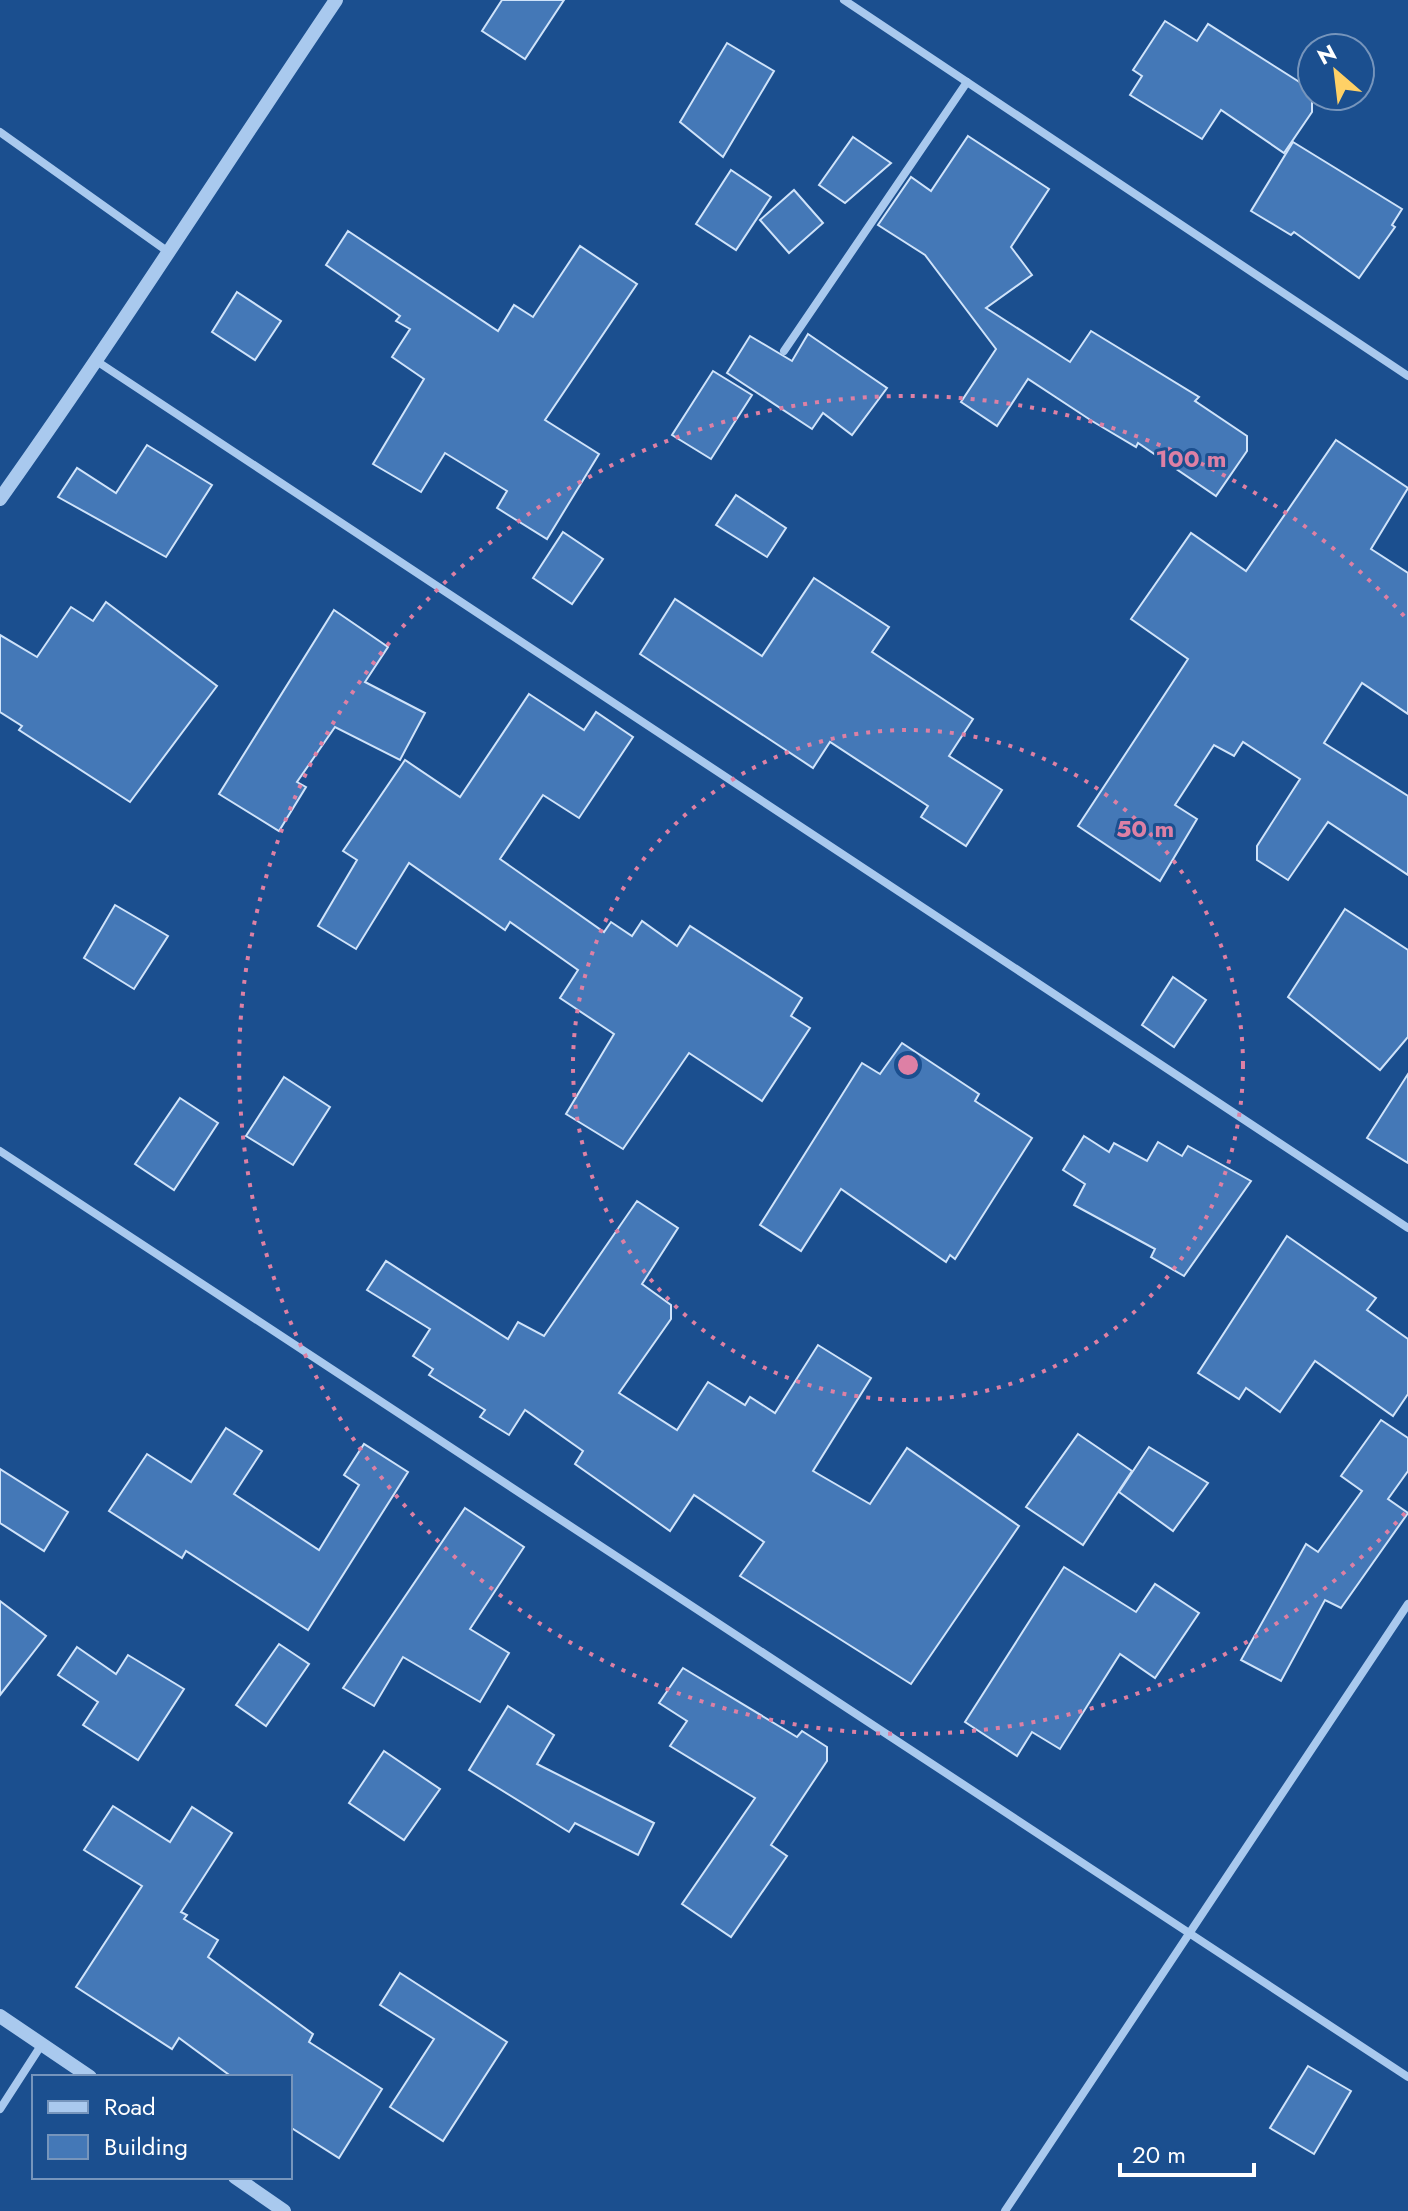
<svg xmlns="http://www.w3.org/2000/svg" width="1408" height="2211" viewBox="0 0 1408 2211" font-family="Jost,sans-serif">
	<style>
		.building { fill: #4478b7; stroke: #cfe3fa; stroke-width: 2 }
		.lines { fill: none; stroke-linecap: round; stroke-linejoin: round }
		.minor { stroke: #a9c9ee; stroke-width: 8 }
		.tertiary { stroke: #a9c9ee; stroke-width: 14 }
		.ring { fill: none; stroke: #dd80a5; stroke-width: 4; stroke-dasharray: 4 8 }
		.centre { fill: #dd80a5; stroke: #1b4f8f; stroke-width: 4 }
		.ring-label { font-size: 24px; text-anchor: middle; font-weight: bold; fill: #dd80a5; stroke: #1b4f8f; stroke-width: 6; stroke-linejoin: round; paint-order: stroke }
	</style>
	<rect width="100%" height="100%" fill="#1b4f8f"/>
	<g class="building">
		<polygon points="502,0 564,0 525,59 482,31"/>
		<polygon points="1165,21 1197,41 1208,24 1312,90 1312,112 1284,153 1221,110 1202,139 1130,95 1142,76 1133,70"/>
		<polygon points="727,43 774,71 723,157 680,122"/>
		<polygon points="968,136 1049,189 1011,247 1032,275 986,308 1070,362 1091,331 1199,397 1195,401 1247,436 1247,451 1216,496 1138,443 1136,447 1092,421 1028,379 997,426 961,402 996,349 925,255 878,225 911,177 931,191"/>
		<polygon points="853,137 891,163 845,203 819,185"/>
		<polygon points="1293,142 1402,209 1392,225 1395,227 1359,278 1294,232 1291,235 1251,211"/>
		<polygon points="731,170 771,197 736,250 696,224"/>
		<polygon points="794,190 823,223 789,253 760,220"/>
		<polygon points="348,231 498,331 514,305 533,317 580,246 637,284 545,420 599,454 547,539 497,508 507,491 445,453 421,492 373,464 424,379 392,357 410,329 396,321 400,316 326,265"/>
		<polygon points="237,292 281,321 255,360 212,332"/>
		<polygon points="808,334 887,388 852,435 823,413 812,429 727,373 750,336 792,361"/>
		<polygon points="713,371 752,395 711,459 672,435"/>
		<polygon points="1336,440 1408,488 1371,549 1408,573 1408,714 1362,683 1324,743 1408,796 1408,875 1328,822 1288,880 1257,860 1257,846 1300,779 1243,742 1234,756 1214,745 1175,805 1197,819 1160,881 1078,826 1188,659 1131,619 1191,533 1246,571"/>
		<polygon points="147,445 212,485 166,557 58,497 77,468 116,493"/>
		<polygon points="736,495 786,528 767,557 716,525"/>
		<polygon points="563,532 603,559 572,604 533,578"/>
		<polygon points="814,578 889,627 872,652 973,719 949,756 1002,790 966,846 921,817 928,806 830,742 813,768 640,654 675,599 762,656"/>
		<polygon points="106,602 217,686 130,802 19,730 22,726 0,712 0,635 37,657 71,607 93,621"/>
		<polygon points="334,610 388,647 365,682 425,713 400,760 335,727 297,782 306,787 279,831 219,794"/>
		<polygon points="529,694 584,730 596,712 633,737 579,818 543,795 500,859 604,932 611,922 632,936 642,921 677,946 690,926 802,998 791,1016 810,1028 762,1101 689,1053 623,1149 566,1114 614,1034 560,998 578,970 510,922 505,930 409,863 356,949 318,926 357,860 343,851 405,760 460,797"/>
		<polygon points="115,905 168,936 134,989 84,958"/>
		<polygon points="1345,909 1408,950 1408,1037 1380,1070 1288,997"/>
		<polygon points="1173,977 1206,1000 1174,1047 1142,1025"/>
		<polygon points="902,1043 979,1094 975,1101 1032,1138 955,1259 950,1255 946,1262 841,1189 801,1251 760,1225 862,1063 880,1074"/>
		<polygon points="1408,1074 1408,1163 1367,1138"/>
		<polygon points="284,1077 330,1107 293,1165 246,1136"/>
		<polygon points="180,1098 218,1123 174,1190 135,1164"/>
		<polygon points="1084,1136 1109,1152 1114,1143 1147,1161 1158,1142 1182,1156 1188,1146 1251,1181 1184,1276 1151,1257 1155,1249 1074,1205 1085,1184 1063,1170"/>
		<polygon points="637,1201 678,1228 642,1284 671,1305 671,1319 619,1393 677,1430 708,1382 745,1405 750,1397 775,1413 818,1345 871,1378 813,1471 870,1504 907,1448 1019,1526 911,1684 740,1576 764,1542 694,1495 670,1531 575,1464 583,1451 525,1410 509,1435 480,1417 485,1410 429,1375 433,1369 413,1356 430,1329 367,1290 386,1261 508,1339 518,1322 544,1336"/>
		<polygon points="1287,1236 1376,1298 1367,1310 1408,1339 1408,1394 1393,1416 1315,1361 1280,1412 1246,1388 1239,1399 1198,1373"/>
		<polygon points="1381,1420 1408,1438 1408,1471 1388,1499 1408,1513 1341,1608 1325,1600 1281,1681 1241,1660 1306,1544 1318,1552 1362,1491 1341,1476"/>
		<polygon points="226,1428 262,1451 234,1494 319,1550 359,1485 344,1475 364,1444 408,1472 308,1630 186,1551 182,1558 109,1511 147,1454 191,1482"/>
		<polygon points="1078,1434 1132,1471 1083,1545 1026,1507"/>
		<polygon points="1149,1447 1208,1483 1173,1531 1119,1492"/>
		<polygon points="0,1469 68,1512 44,1551 0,1523"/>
		<polygon points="465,1508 524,1547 470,1629 509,1653 480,1702 403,1657 374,1706 343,1688"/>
		<polygon points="1064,1567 1136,1612 1155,1584 1199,1613 1155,1678 1120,1654 1060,1749 1032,1732 1017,1756 965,1722"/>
		<polygon points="0,1601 46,1636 0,1695"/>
		<polygon points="279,1644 309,1664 266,1726 236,1705"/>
		<polygon points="77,1647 116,1674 128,1655 184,1689 138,1760 83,1725 98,1702 58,1675"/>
		<polygon points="683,1668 797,1737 802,1731 827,1747 827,1761 771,1845 787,1856 731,1937 682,1904 755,1798 670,1746 687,1721 659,1703"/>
		<polygon points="508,1706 554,1735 537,1764 654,1823 638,1855 575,1823 569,1832 469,1770"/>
		<polygon points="384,1751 440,1789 404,1840 349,1803"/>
		<polygon points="113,1806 170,1842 192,1807 232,1833 181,1912 187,1915 184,1919 218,1940 208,1957 313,2034 309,2042 382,2089 339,2158 290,2127 290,2077 232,2077 179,2038 172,2049 76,1987 142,1886 84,1850"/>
		<polygon points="400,1973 507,2042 443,2141 390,2107 434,2039 380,2005"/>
		<polygon points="1308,2066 1351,2091 1314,2154 1270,2128"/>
	</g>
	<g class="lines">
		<g class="minor">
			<polyline points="844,0 1408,376"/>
			<polyline points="0,132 167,251"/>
			<polyline points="784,351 967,82"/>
			<polyline points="98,362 1408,1228"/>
			<polyline points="0,1151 1408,2077"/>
			<polyline points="0,2109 42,2044"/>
			<polyline points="1005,2211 1408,1604"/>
		</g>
		<g class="tertiary">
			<path d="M0 499C116 336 224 166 336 0"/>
			<polyline points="0,2016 90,2077"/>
			<polyline points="235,2177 284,2211"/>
		</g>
	</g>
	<g class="ring">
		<circle cx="908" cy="1065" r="335"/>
		<path d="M1405 1513A669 669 0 1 1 1405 617"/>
	</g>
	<circle cx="908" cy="1065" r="12" class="centre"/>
	<g class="ring-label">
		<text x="1191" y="467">100 m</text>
		<text x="1145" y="837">50 m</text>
	</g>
	<rect x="32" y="2075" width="260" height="104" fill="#1b4f8f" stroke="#7695bc" stroke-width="2"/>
	<rect x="48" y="2101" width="40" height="12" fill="#a9c9ee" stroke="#7695bc" stroke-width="2"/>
	<text x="104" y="2115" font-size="24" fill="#ffffff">Road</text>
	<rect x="48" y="2135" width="40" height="24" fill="#4478b7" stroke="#7695bc" stroke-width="2"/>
	<text x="104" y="2155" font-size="24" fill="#ffffff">Building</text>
	<g transform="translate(1336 72) rotate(332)"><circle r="38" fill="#1b4f8f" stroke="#7695bc" stroke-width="2"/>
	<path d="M0-6L14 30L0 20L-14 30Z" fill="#ffd166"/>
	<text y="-12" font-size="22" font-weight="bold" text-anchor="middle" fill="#ffffff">N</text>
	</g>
	<path d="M1120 2163v12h134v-12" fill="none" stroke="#ffffff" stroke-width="4"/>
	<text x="1132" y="2163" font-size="24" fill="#ffffff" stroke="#1b4f8f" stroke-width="6" paint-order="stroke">20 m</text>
</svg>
